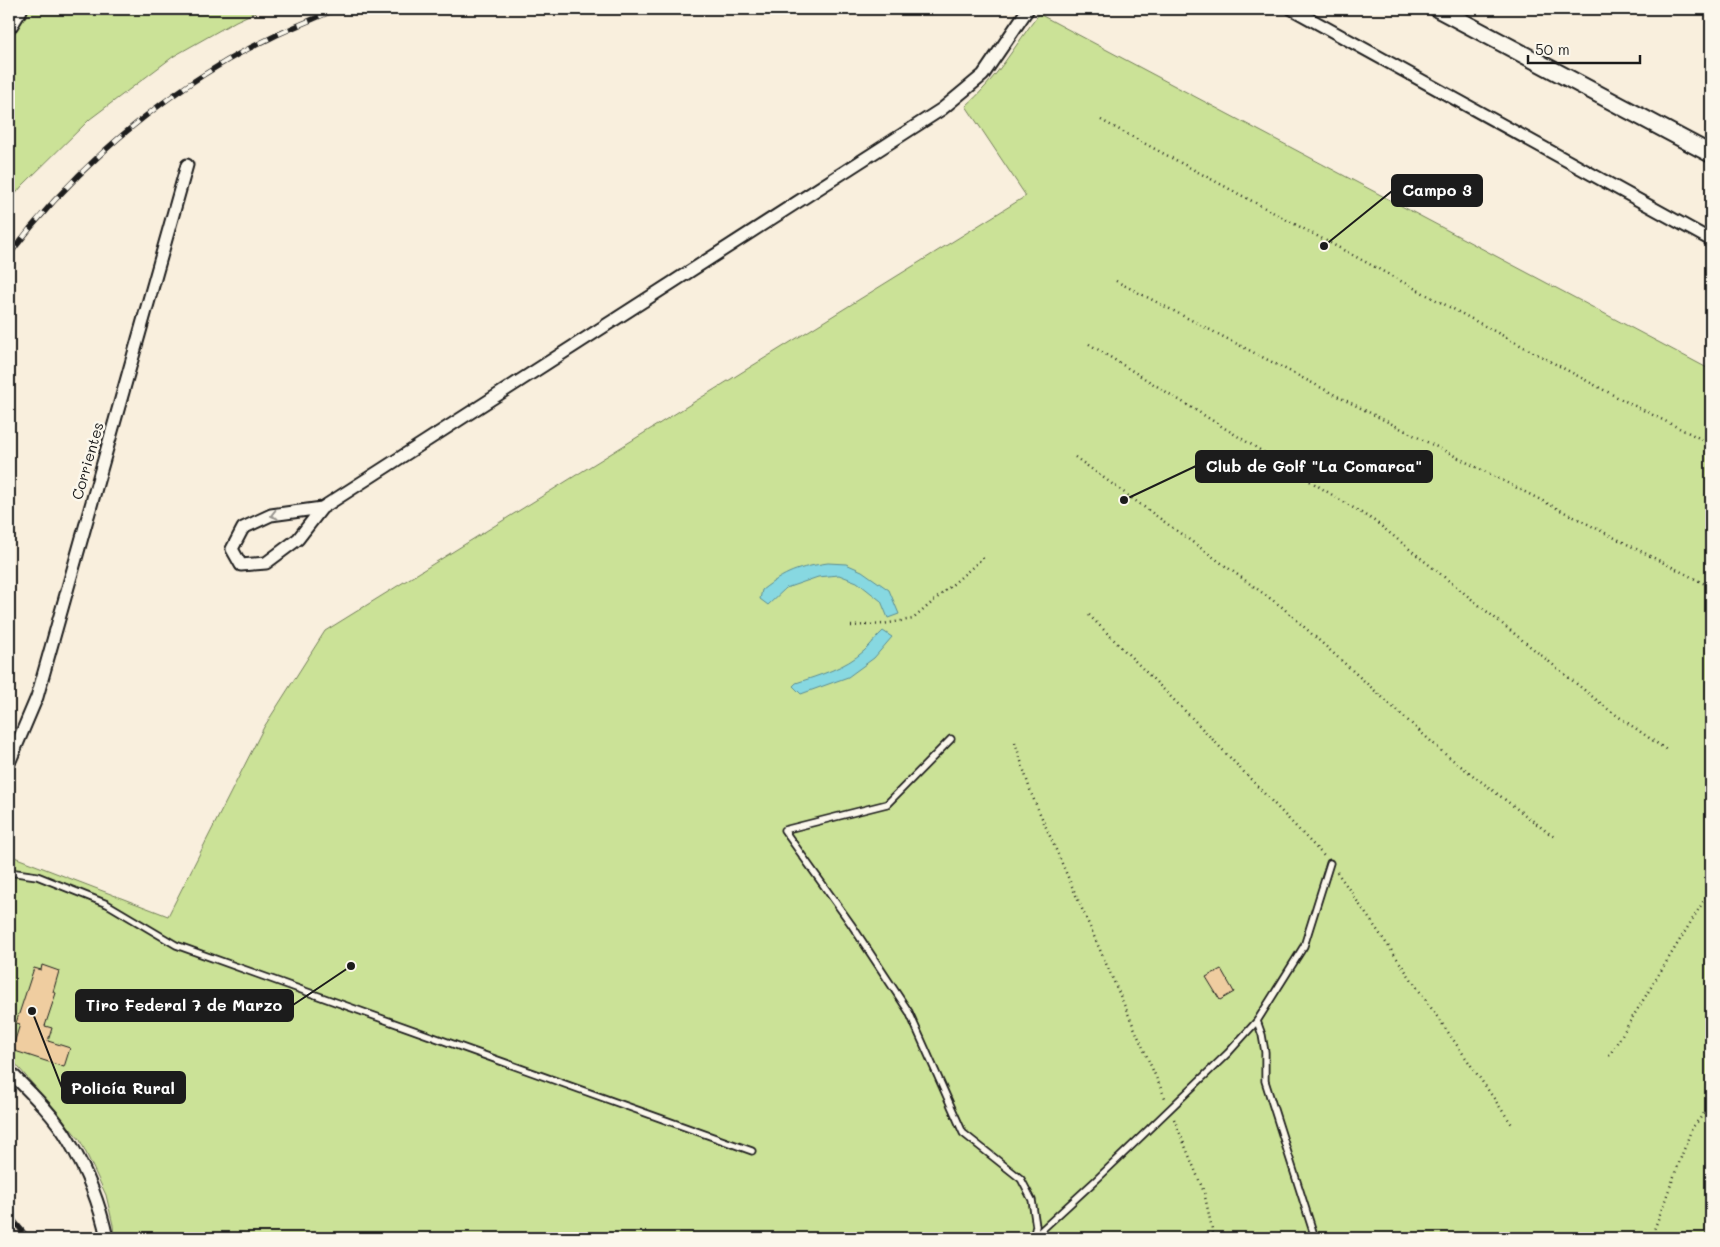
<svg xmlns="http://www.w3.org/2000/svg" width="1720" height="1247" viewBox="0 0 1720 1247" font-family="Mali,sans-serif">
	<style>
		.green { fill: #cbe297; stroke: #747f5a }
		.water { fill: #87d8e1; stroke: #5c8d92 }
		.building { fill: #efcda0; stroke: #1c1c1c }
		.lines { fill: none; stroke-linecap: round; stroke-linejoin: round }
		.lane-casing { stroke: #1c1c1c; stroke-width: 9 }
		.street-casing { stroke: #1c1c1c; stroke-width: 15 }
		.secondary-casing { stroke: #1c1c1c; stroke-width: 20 }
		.path { stroke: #1c1c1c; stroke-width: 2.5; stroke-dasharray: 1 4; stroke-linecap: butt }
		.lane { stroke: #fbf7ec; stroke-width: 5.5 }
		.street { stroke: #fbf7ec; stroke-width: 11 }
		.secondary { stroke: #fbf7ec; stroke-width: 16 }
		.rail-casing { stroke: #1c1c1c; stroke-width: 5.5 }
		.rail { stroke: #fbf7ec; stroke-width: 4; stroke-dasharray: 11; stroke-linecap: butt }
		.oneway { stroke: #97948e }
		.labels { text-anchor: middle; stroke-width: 5; stroke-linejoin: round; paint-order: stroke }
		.street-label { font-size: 15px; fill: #1c1c1c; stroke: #fbf7ec }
		.leader { fill: none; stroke: #1c1c1c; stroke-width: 2 }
		.callout-dot { fill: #1c1c1c; stroke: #fbf7ec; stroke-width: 2 }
		.callout { fill: #1c1c1c; stroke: #1c1c1c; stroke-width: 2 }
		.callout-label { font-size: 16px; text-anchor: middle; font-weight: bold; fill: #fff }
	</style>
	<rect width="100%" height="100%" fill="#f9efdd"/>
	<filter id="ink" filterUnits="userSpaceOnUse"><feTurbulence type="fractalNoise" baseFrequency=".02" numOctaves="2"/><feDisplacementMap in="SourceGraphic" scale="10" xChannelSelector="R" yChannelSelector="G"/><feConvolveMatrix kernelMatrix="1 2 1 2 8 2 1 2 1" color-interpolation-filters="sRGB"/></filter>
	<g filter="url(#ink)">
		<g class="green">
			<polygon points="25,9 262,9 236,21 174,56 90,119 22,186 9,202 9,36"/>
			<path d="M1039 14 1711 370V1238H114L113 1225 106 1195 80 1140 9 1056V855L168 916 264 727 325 631 1026 196 966 106C996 80 1015 45 1039 14Z"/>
		</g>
		<g class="water">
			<path d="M828 563 846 564 862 571 889 590 899 614 888 618 881 601 857 582 839 575 818 577 786 588 768 605 760 599 762 590C785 572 799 567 828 563Z"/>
			<path d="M883 631 892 637 874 658 848 677 801 694 793 686 796 683C820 675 845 668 864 651 871 645 876 637 883 631Z"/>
		</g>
		<g class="building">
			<polygon points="42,965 59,971 53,992 56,993 45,1026 52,1028 48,1041 70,1048 64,1067 12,1050 20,1024 16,1023 34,968 41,970"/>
			<polygon points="1221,969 1234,992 1220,1000 1206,977"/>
		</g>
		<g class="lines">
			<g class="lane-casing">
				<g id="lane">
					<polyline points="951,739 887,804 784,830 851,924 909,1012 963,1133 1021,1179 1032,1200 1036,1226 1033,1238"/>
					<polyline points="9,872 37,876 107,904 176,945 752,1151"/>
					<polyline points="1257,1021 1262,1035 1265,1052 1265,1081 1315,1238"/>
					<polyline points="1033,1238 1096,1180 1228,1053 1257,1021 1304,946 1330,863"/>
				</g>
			</g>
			<g class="street-casing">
				<g id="street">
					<polyline points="1292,9 1711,240"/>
					<polyline points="322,508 271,515 243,528 232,549 241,565 266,563 298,539 322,508 942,109 983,75 1028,9"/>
					<polyline points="9,763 37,697 187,165"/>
					<path d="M9 1071C28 1090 56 1117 69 1141 86 1170 100 1205 107 1238"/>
				</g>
			</g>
			<g class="secondary-casing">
				<g id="secondary">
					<polyline points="1438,9 1711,154"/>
					<polyline points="9,25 19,9"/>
				</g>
			</g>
			<g class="path">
				<polyline points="1101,120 1617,397 1711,444"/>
				<polyline points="1116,281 1343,399 1711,587"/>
				<polyline points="1089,344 1376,522 1609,710 1668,751"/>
				<polyline points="1075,457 1282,607 1445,754 1554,837"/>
				<polyline points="1089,615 1195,721 1324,856"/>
				<polyline points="851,626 883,624 913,619 984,557"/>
				<polyline points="1015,742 1031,793 1166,1100"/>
				<polyline points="1337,872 1513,1126"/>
				<polyline points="1609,1056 1711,889"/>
				<polyline points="1174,1119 1204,1192 1214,1238"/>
				<polyline points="1651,1238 1692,1128 1711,1105"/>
			</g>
			<use href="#lane" class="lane"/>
			<use href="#street" class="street"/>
			<use href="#secondary" class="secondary"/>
			<g class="rail-casing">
				<g id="rail">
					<path d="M9 255C65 181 138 114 218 66 255 43 297 26 337 9"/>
					<polyline points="9,1215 28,1238"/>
				</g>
			</g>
			<use href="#rail" class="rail"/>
		</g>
		<defs><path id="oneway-chevron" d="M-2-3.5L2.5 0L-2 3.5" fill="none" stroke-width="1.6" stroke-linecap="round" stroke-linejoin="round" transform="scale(1.25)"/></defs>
		<use class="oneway" href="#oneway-chevron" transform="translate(274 515) rotate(166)"/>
	</g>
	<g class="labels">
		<g class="street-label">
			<text transform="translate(88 461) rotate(-74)" y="5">Corrientes</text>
		</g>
	</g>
	<path class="leader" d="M1324 246L1392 191M1124 500L1196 466M351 966L293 1005M32 1011L62 1088"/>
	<g class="callout-dot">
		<circle cx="1324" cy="246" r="5"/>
		<circle cx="1124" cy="500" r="5"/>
		<circle cx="351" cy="966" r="5"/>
		<circle cx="32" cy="1011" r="5"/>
	</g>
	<g class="callout">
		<rect x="1392" y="175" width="90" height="31" rx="5"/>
		<rect x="1196" y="451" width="236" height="31" rx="5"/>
		<rect x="76" y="990" width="217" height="31" rx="5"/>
		<rect x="62" y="1072" width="123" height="31" rx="5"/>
	</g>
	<g class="callout-label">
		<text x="1437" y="196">Campo 3</text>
		<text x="1314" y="472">Club de Golf "La Comarca"</text>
		<text x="184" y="1011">Tiro Federal 7 de Marzo</text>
		<text x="123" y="1094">Policía Rural</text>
	</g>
	<rect width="1720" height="1247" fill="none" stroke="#fbf7ec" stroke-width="30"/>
	<rect x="15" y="15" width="1690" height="1217" fill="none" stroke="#1c1c1c" stroke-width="2" filter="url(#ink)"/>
	<path d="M1528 55v8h112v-8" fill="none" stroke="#1c1c1c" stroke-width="2.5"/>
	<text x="1535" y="55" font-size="15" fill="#1c1c1c" stroke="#fbf7ec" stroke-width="4" paint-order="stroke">50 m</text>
</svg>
